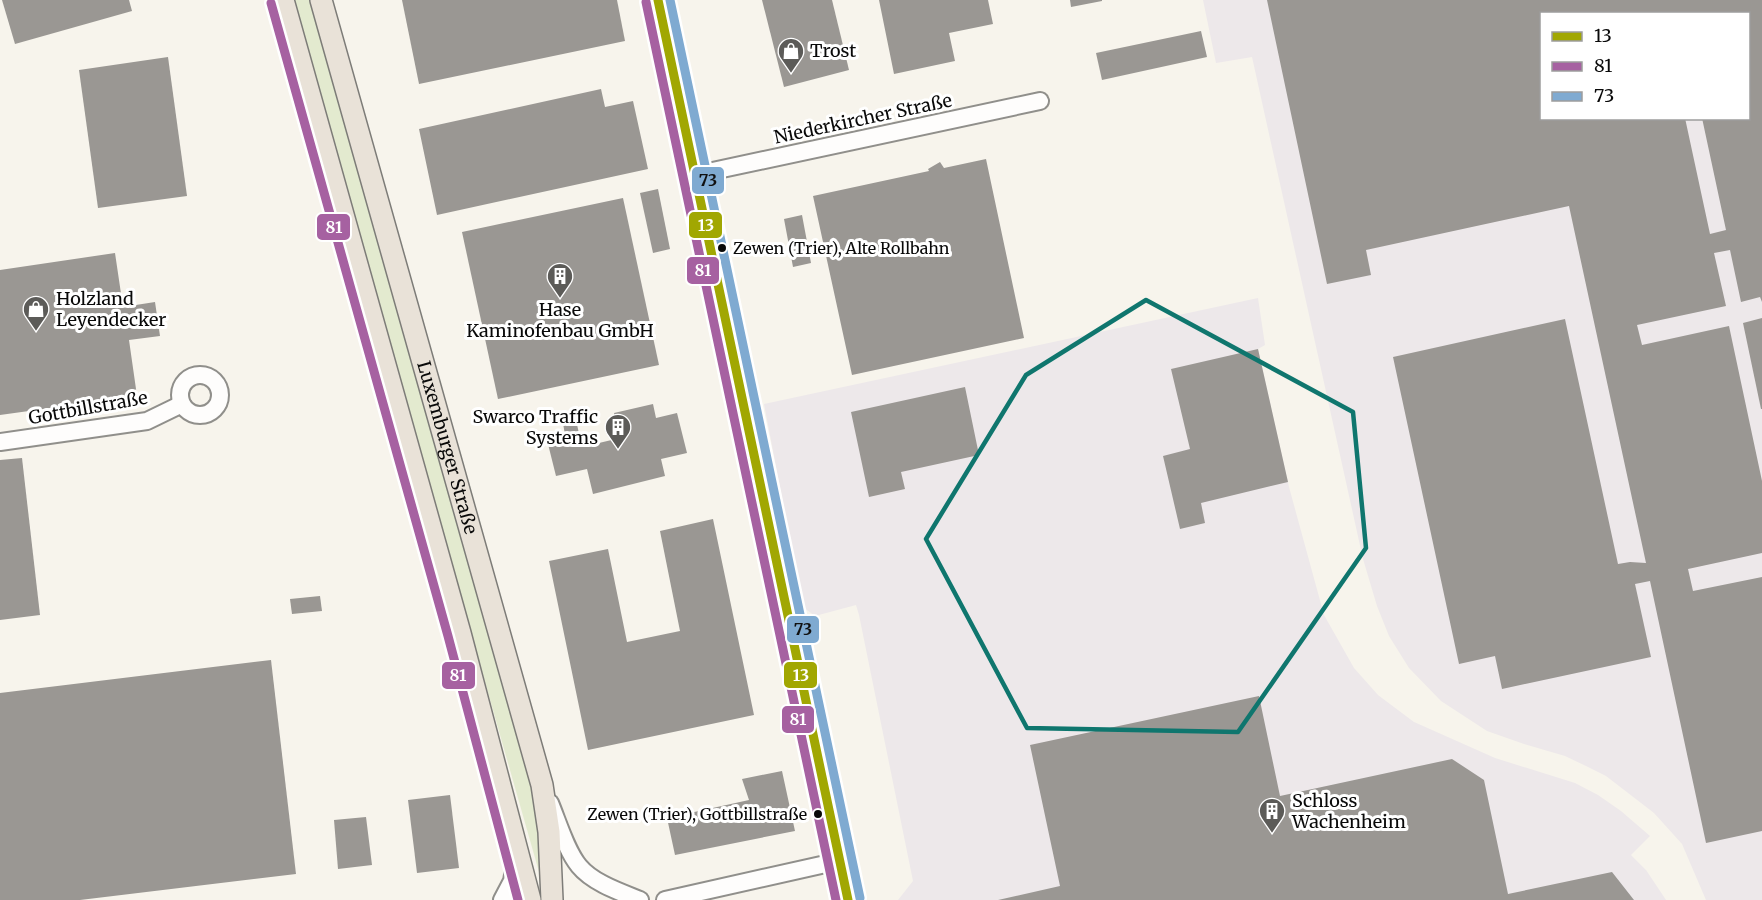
<svg xmlns="http://www.w3.org/2000/svg" width="1762" height="900" viewBox="0 0 1762 900" font-family="Merriweather,serif">
	<style>
		.industrial { fill: #ede8ea; fill-rule: evenodd }
		.green { fill: #e3eacf }
		.building { fill: #9a9793; fill-rule: evenodd }
		.lines { fill: none; stroke-linecap: round; stroke-linejoin: round }
		.minor-casing { stroke: #908f8b; stroke-width: 20 }
		.major-casing { stroke: #7d7c78; stroke-width: 24 }
		.minor { stroke: #fefdfc; stroke-width: 16 }
		.major { stroke: #e9e2d8; stroke-width: 21 }
		.bus-1-casing { stroke: #fff; stroke-width: 14 }
		.bus-2-casing { stroke: #fff; stroke-width: 14 }
		.bus-3-casing { stroke: #fff; stroke-width: 14 }
		.bus-1 { stroke: #a1a702; stroke-width: 9 }
		.bus-2 { stroke: #a661a1; stroke-width: 9 }
		.bus-3 { stroke: #7faad1; stroke-width: 9 }
		.marked { fill: none; stroke: #0f766e; stroke-width: 4.5; stroke-linejoin: round }
		.bus-dot { fill: #090909; stroke: #fff; stroke-width: 2 }
		.labels { text-anchor: middle; stroke-width: 6; stroke-linejoin: round; paint-order: stroke }
		.bus-label { font-size: 16px; fill: #090909; stroke: #fff; text-anchor: start }
		.poi-label { font-size: 18px; fill: #090909; stroke: #fff; text-anchor: start }
		.street-label { font-size: 18px; fill: #090909; stroke: #fff }
		.line-badge { stroke: #fff; stroke-width: 2 }
		.badge-label { font-size: 16px; text-anchor: middle; font-weight: bold; fill: #fff }
		.pale-badge-label { font-size: 16px; text-anchor: middle; font-weight: bold; fill: #111 }
	</style>
	<rect width="100%" height="100%" fill="#f7f4ec"/>
	<g class="industrial">
		<path d="M1203 0H1762V900H1706L1682 844 1654 813 1606 776 1586 766 1565 756 1524 744 1487 731 1441 701 1409 668 1389 636 1377 606 1363 559 1252 57 1216 63ZM1542 14H1748V118H1542Z"/>
		<polygon points="1258,298 1265,345 1258,349 1289,487 1324,615 1354,668 1378,695 1414,722 1495,758 1575,783 1598,795 1621,811 1650,836 1631,855 1646,870 1666,900 898,900 913,881 859,615 856,605 815,616 803,607 764,404"/>
	</g>
	<polygon class="green" points="291,0 310,0 528,768 539,809 543,886"/>
	<g class="building">
		<polygon points="2,0 129,0 132,11 15,44"/>
		<polygon points="402,0 617,0 625,41 419,84"/>
		<polygon points="762,0 832,0 849,70 784,87"/>
		<polygon points="879,0 988,0 993,24 949,33 955,61 894,74"/>
		<polygon points="1070,0 1102,0 1102,1 1071,7"/>
		<path d="M1267 0H1762V302L1760 297 1741 302 1730 250 1714 253 1726 306 1637 325 1642 345 1729 326 1762 481V553L1688 569 1693 591 1762 577V831L1706 843 1650 581 1635 584 1651 657 1502 689 1495 656 1459 664 1393 357 1565 319 1618 564 1630 562 1646 563 1569 206 1366 250 1371 275 1327 284ZM1542 14H1748V118H1702L1726 230 1710 234 1685 118H1542Z"/>
		<polygon points="1201,31 1207,57 1102,80 1096,53"/>
		<polygon points="168,57 187,196 98,208 79,70"/>
		<polygon points="601,89 605,107 633,101 648,169 437,215 419,129"/>
		<polygon points="986,159 1024,338 852,375 813,196 929,171 928,169 940,162 944,168"/>
		<polygon points="658,189 670,249 653,253 640,193"/>
		<polygon points="623,198 659,365 498,399 462,232"/>
		<polygon points="802,215 811,263 793,267 784,219"/>
		<polygon points="115,253 123,307 155,302 160,336 129,340 137,396 0,415 0,270"/>
		<polygon points="1762,318 1762,409 1761,409 1743,323"/>
		<polygon points="1258,349 1288,482 1201,503 1205,523 1180,529 1163,456 1190,449 1171,369"/>
		<polygon points="965,387 979,455 901,472 905,489 869,497 851,412"/>
		<polygon points="653,404 656,418 677,413 687,453 661,459 665,476 593,494 587,469 556,476 547,440 565,435 563,423 576,420 582,447 620,438 614,413"/>
		<polygon points="22,458 40,615 0,620 0,460"/>
		<polygon points="713,519 754,715 588,750 549,561 608,549 627,642 680,631 660,531"/>
		<polygon points="320,596 322,611 292,614 290,599"/>
		<polygon points="271,660 296,874 80,900 0,900 0,693"/>
		<polygon points="1259,696 1280,796 1452,759 1484,780 1508,894 1612,872 1634,900 998,900 1060,886 1030,745"/>
		<polygon points="782,771 795,831 675,855 667,818 749,800 742,779"/>
		<polygon points="450,795 459,868 417,873 408,800"/>
		<polygon points="366,817 372,865 338,869 334,820"/>
	</g>
	<g class="lines">
		<g class="minor-casing">
			<g id="minor">
				<polyline points="658,0 848,900"/>
				<polyline points="694,175 1040,101"/>
				<circle cx="200" cy="395" r="20"/>
				<polyline points="0,442 147,421 182,404"/>
				<path d="M550 803C558 822 566 850 579 866 593 883 620 892 640 900"/>
				<polyline points="502,900 512,881 516,856"/>
				<polyline points="665,900 839,861"/>
			</g>
		</g>
		<g class="major-casing">
			<g id="major">
				<polyline points="283,0 460,633 530,900"/>
				<path id="s1" d="M321 0 542 785 549 832 552 900"/>
			</g>
		</g>
		<use href="#minor" class="minor"/>
		<use href="#major" class="major"/>
		<g class="bus-1-casing">
			<polyline id="bus-1" points="658,0 848,900"/>
		</g>
		<g class="bus-2-casing">
			<g id="bus-2">
				<polyline points="646,2 836,900"/>
				<polyline points="271,3 448,636 518,900"/>
			</g>
		</g>
		<g class="bus-3-casing">
			<polyline id="bus-3" points="670,0 860,898"/>
		</g>
		<use href="#bus-1" class="bus-1"/>
		<use href="#bus-2" class="bus-2"/>
		<use href="#bus-3" class="bus-3"/>
	</g>
	<path class="marked" d="M1146 300 1353 412 1366 548 1238 732 1027 728 926 539 1026 375Z"/>
	<defs>
		<g id="shop-pin" transform="scale(1.35)"><path d="M0 17L-7.5 6A9.5 9.5 0 1 1 7.5 6Z" fill="#5c5b58" stroke="#fff"/><path d="M-5-2.5h2.3a2.7 3.5 0 0 1 5.4 0H5L5.5 6h-11ZM-1.5-2.5h3a1.5 2.3 0 0 0-3 0Z" fill="#fff"/></g>
		<g id="building-pin" transform="scale(1.35)"><path d="M0 17L-7.5 6A9.5 9.5 0 1 1 7.5 6Z" fill="#5c5b58" stroke="#fff"/><path d="M-4-6H4V6H1V3H-1V6H-4ZM-2.5-4.3h1.7v1.8h-1.7ZM.8-4.3h1.7v1.8H.8ZM-2.5-1h1.7V.8h-1.7ZM.8-1h1.7V.8H.8Z" fill="#fff"/></g>
	</defs>
	<g fill-rule="evenodd">
		<use href="#shop-pin" x="791" y="51"/>
		<use href="#building-pin" x="560" y="276"/>
		<use href="#shop-pin" x="36" y="309"/>
		<use href="#building-pin" x="618" y="427"/>
		<use href="#building-pin" x="1272" y="811"/>
	</g>
	<g class="bus-dot">
		<circle cx="722" cy="248" r="5"/>
		<circle cx="818" cy="814" r="5"/>
	</g>
	<g class="labels">
		<g class="bus-label">
			<text x="733" y="254">Zewen (Trier), Alte Rollbahn</text>
			<text x="807" y="820" text-anchor="end">Zewen (Trier), Gottbillstraße</text>
		</g>
		<g class="poi-label">
			<text x="810" y="57">Trost</text>
			<text x="56" y="305">Holzland<tspan x="56" dy="21">Leyendecker</tspan></text>
			<text x="560" y="316" text-anchor="middle">Hase<tspan x="560" dy="21">Kaminofenbau GmbH</tspan></text>
			<text x="598" y="423" text-anchor="end">Swarco Traffic<tspan x="598" dy="21">Systems</tspan></text>
			<text x="1292" y="807">Schloss<tspan x="1292" dy="21">Wachenheim</tspan></text>
		</g>
		<g class="street-label">
			<text transform="translate(863 119) rotate(-12)" y="6">Niederkircher Straße</text>
			<text transform="translate(88 408) rotate(-10)" y="6">Gottbillstraße</text>
			<text dy="6" stroke="none"><textPath href="#s1" startOffset="465">Luxemburger Straße</textPath></text>
		</g>
	</g>
	<g class="line-badge">
		<rect x="691" y="166" width="34" height="29" rx="6" fill="#7faad1"/>
		<rect x="688" y="211" width="35" height="28" rx="6" fill="#a1a702"/>
		<rect x="316" y="213" width="35" height="28" rx="6" fill="#a661a1"/>
		<rect x="686" y="256" width="34" height="29" rx="6" fill="#a661a1"/>
		<rect x="786" y="615" width="34" height="29" rx="6" fill="#7faad1"/>
		<rect x="783" y="661" width="35" height="28" rx="6" fill="#a1a702"/>
		<rect x="441" y="661" width="35" height="29" rx="6" fill="#a661a1"/>
		<rect x="781" y="705" width="34" height="29" rx="6" fill="#a661a1"/>
	</g>
	<g class="badge-label">
		<text x="706" y="231">13</text>
		<text x="334" y="233">81</text>
		<text x="703" y="276">81</text>
		<text x="801" y="681">13</text>
		<text x="458" y="681">81</text>
		<text x="798" y="725">81</text>
	</g>
	<g class="pale-badge-label">
		<text x="708" y="186">73</text>
		<text x="803" y="635">73</text>
	</g>
	<rect x="1540" y="12" width="210" height="108" fill="#ffffff" stroke="#9d9d9d" stroke-width="1.5"/>
	<rect x="1552" y="32" width="30" height="9" fill="#a1a702" stroke="#9d9d9d" stroke-width="1.5"/>
	<text x="1594" y="42" font-size="18" fill="#090909">13</text>
	<rect x="1552" y="62" width="30" height="9" fill="#a661a1" stroke="#9d9d9d" stroke-width="1.5"/>
	<text x="1594" y="72" font-size="18" fill="#090909">81</text>
	<rect x="1552" y="92" width="30" height="9" fill="#7faad1" stroke="#9d9d9d" stroke-width="1.5"/>
	<text x="1594" y="102" font-size="18" fill="#090909">73</text>
</svg>
